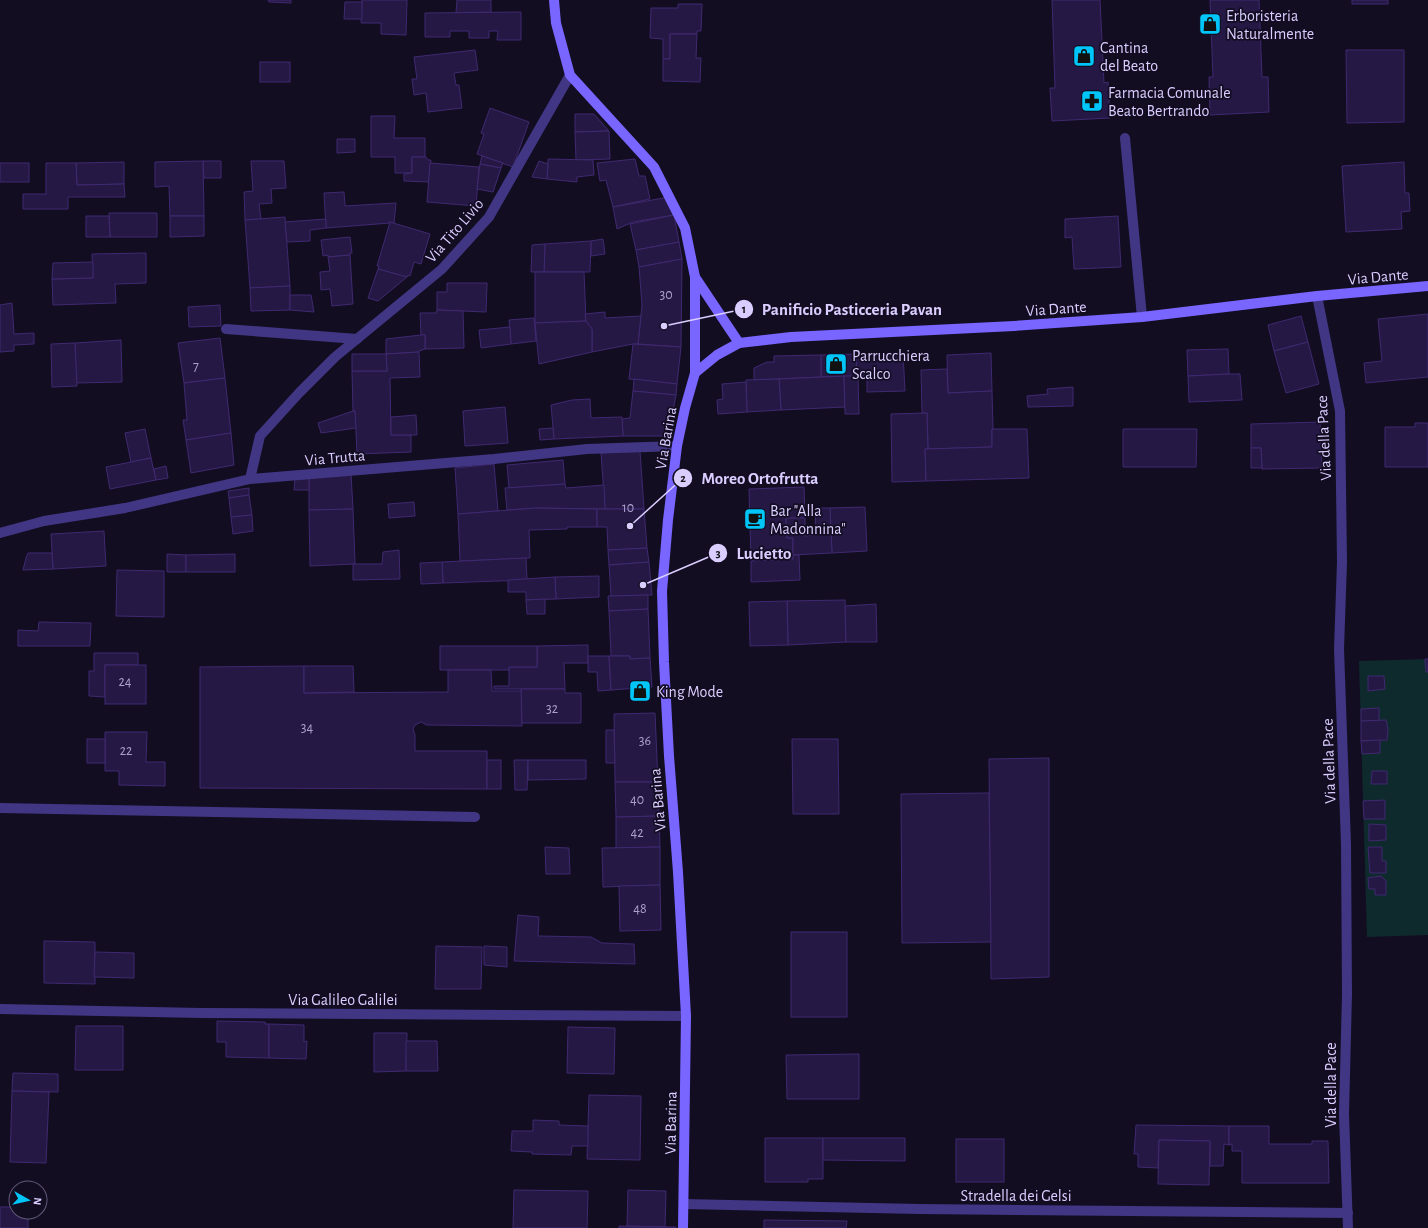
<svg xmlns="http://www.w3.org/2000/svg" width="1428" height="1228" viewBox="0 0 1428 1228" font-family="'Alegreya Sans',sans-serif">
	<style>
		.green { fill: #0f2a2c }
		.building { fill: #261844; stroke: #3f2970 }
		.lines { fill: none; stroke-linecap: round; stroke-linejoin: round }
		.lane { stroke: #413683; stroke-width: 10 }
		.street { stroke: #413683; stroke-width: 10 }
		.secondary { stroke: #7965ff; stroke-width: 10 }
		.labels { text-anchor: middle; stroke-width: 3.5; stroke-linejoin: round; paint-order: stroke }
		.number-label { font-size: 14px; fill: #aca0d0 }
		.poi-label { font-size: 16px; fill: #d9ceff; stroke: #130d22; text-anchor: start }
		.street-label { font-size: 16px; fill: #d9ceff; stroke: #130d22 }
		.leader { fill: none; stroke: #d9ceff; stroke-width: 1.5 }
		.callout-dot { fill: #d9ceff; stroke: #130d22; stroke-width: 1.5 }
		.mark-label { font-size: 12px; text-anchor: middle; font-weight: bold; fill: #111 }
		.callout-label { font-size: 17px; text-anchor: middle; font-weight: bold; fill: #d9ceff; stroke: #130d22; stroke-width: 3.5; stroke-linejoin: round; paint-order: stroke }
	</style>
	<rect width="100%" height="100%" fill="#130d22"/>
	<polygon class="green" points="1428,659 1428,935 1367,937 1359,661"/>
	<g class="building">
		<polygon points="268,0 291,0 291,3 269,2"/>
		<polygon points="362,0 407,0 406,35 381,34 381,23 361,23"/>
		<polygon points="457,0 491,0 491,12 456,13"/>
		<polygon points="1052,0 1100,0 1104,83 1108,82 1110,118 1052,121 1050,88 1055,88"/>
		<polygon points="1210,0 1259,0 1262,77 1268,77 1269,112 1210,115 1209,77 1213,77"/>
		<rect x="1352" y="0" width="36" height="4"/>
		<polygon points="345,2 362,2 362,19 344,19"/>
		<polygon points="678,4 702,4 701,31 697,31 697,34 670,34 670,59 663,59 663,39 650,38 651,8 678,8"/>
		<polygon points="521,12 521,40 497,40 498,31 489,31 489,38 469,38 469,31 450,31 450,37 425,37 425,13"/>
		<polygon points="670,34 697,34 696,58 701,58 700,82 663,81 663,59 670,59"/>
		<polygon points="475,50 478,70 454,73 456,85 459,85 462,108 428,112 426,93 414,95 412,79 417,79 414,57"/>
		<polygon points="1346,50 1404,50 1404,122 1347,123"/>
		<rect x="260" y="62" width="30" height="20"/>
		<polygon points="490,108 529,122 513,167 477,154 484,134 481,133"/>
		<polygon points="575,114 594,114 609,131 575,132"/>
		<polygon points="371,116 395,116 394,138 425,138 425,157 412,157 412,173 395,173 395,157 371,157"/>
		<polygon points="609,131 610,159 576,160 575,132"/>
		<polygon points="337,139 355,139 355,152 337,153"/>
		<polygon points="482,156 503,163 501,168 480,164"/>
		<polygon points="412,157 426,157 428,160 431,160 429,182 404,181 404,174 412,173"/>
		<polygon points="548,159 593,160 594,175 577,177 577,182 547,179"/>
		<polygon points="635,159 639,176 645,176 650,199 613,207 606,180 600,181 597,163"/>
		<polygon points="203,161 221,161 221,178 204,178"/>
		<polygon points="203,161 204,216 170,216 169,186 155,187 155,162"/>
		<polygon points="251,161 284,161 286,188 271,189 272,203 259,204 261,219 245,220 244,192 253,191"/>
		<polygon points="539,161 548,164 547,179 532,177"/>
		<polygon points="124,162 124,184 77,185 76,163"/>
		<polygon points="1404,162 1405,193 1409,193 1410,211 1401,212 1402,229 1346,232 1342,166"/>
		<rect x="0" y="163" width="29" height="19"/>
		<polygon points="46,163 76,163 77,185 124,184 125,197 68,197 68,209 23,209 23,194 46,194"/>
		<polygon points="430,163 479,167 476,206 427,202"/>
		<polygon points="480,164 501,168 493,192 477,189"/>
		<polygon points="344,192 345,206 396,203 394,223 390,222 390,223 326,228 324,193"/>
		<polygon points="669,197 674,215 633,222 617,229 613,207"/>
		<polygon points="109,213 157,213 157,237 110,237"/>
		<polygon points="674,215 679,242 636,250 630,224"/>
		<polygon points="86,216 109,216 110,237 86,237"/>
		<polygon points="170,216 204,216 204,236 170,237"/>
		<polygon points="1118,216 1121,267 1074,269 1072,237 1065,238 1065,219"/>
		<polygon points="285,217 290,286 250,288 245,220"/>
		<polygon points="326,219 326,228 310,230 310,241 287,242 285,222"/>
		<polygon points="390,222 430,234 421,264 414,262 410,276 408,275 407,277 378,269 379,266 377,266"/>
		<polygon points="350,237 352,253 350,253 350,255 328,257 328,255 323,256 321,240"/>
		<polygon points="603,239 605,254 591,256 591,241"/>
		<polygon points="591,241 590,272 544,272 545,244"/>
		<polygon points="679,242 682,259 639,267 636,250"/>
		<polygon points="545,244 544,272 531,272 532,245"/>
		<polygon points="146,253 146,283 115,284 116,303 53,305 52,279 93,278 92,254"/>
		<polygon points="350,255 353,304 332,306 330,289 321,290 320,272 330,271 328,257"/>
		<polygon points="682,259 681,347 638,344 642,305 639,267"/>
		<polygon points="93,262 93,278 52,279 53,263"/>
		<polygon points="378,269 407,277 378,301 368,298"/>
		<polygon points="535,272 584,272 586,321 535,323"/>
		<polygon points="447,283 487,283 486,312 437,310 437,292 447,292"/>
		<polygon points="290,286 290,310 251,311 250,288"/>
		<polygon points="290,295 311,295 314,312 290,310"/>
		<polygon points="12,303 14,334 34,333 34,344 14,345 14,351 0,352 0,305"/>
		<polygon points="220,305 221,326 189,327 188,307"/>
		<polygon points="437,310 463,311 464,348 425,349 425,335 421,335 420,313 436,313"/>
		<polygon points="605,312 605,318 641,316 638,344 633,344 592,352 592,329 586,321 585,314"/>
		<polygon points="1428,314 1428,377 1366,383 1364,363 1382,361 1378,319"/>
		<polygon points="1301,316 1308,342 1274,351 1268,325"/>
		<polygon points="534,318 536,341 511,344 509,320"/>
		<polygon points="586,321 592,329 592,352 539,364 535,323"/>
		<polygon points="510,327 511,344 481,348 479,330"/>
		<polygon points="421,335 425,335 425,349 419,351 419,352 386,354 386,339"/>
		<polygon points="220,338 225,378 184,383 178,343"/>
		<polygon points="121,340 122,382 76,383 75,343"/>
		<polygon points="1308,342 1319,384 1286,393 1274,351"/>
		<polygon points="75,343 77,386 52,387 51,344"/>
		<polygon points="633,344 681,347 677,384 629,379"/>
		<polygon points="1228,349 1229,374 1188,376 1187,350"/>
		<polygon points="419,352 420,377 390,378 391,435 411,435 411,452 357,454 355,411 353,411 352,371 387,371 386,354"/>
		<polygon points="903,353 905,391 867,392 867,376 857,376 856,354"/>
		<polygon points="991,353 992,391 948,393 947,355"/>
		<polygon points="352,354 386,354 387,371 352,371"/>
		<polygon points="856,354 857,376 821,377 821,355"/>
		<polygon points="821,355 821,377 754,380 754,368 767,362 774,362 774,356"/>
		<polygon points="947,369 948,393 992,391 993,429 992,429 992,447 928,449 927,413 922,413 921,370"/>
		<polygon points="1229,374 1240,374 1242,400 1189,402 1188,376"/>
		<polygon points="844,376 845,407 781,410 779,379"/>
		<polygon points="844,376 858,376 859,414 845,414"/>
		<polygon points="225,378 231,433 186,440 183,420 187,420 184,383"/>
		<polygon points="634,379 677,384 676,395 633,391"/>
		<polygon points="779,379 781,410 747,412 746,380"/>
		<polygon points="746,382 747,412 718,414 717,400 723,399 722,384"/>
		<polygon points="1073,387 1073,406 1028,407 1027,396 1048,394 1047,389"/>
		<polygon points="633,391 676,395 668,436 623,436 622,419 630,418"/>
		<polygon points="590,399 591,418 622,417 623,436 554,439 551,405 572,400"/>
		<polygon points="505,407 508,443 465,446 463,411"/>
		<polygon points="353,411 355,411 356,428 321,433 318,423"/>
		<polygon points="927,413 928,449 925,449 926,481 892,482 891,414"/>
		<polygon points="416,415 417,435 391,435 391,417"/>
		<polygon points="1320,422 1322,468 1262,469 1261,448 1251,448 1251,424"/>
		<polygon points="1415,423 1428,423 1428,467 1385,467 1385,427 1415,427"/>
		<polygon points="553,428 554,439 540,440 539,429"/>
		<polygon points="145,429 151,458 131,462 125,433"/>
		<polygon points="992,429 1027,429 1029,478 926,481 925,449 992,447"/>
		<polygon points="1123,429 1197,429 1196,467 1123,467"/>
		<polygon points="231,433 234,465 191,473 186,440"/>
		<polygon points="1251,448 1261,448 1262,468 1251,468"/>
		<polygon points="640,451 644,509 605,509 601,453"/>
		<polygon points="151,458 156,480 110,489 106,467"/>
		<polygon points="563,460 565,484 509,488 507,465"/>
		<polygon points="494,464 498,511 458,514 455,468"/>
		<polygon points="166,466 168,478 156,480 154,469"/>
		<polygon points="351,474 353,509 309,510 309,476"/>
		<polygon points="295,476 309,476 309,490 294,490"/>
		<polygon points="565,484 566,488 604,485 605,509 536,508 507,510 505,488"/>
		<polygon points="804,487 805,518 786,518 787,538 793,538 793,559 751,561 749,489"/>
		<polygon points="249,488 249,495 229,498 228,491"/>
		<polygon points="249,495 252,515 231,517 229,498"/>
		<polygon points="414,502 415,516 389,518 388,504"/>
		<polygon points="865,507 867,551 832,553 830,508"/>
		<polygon points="536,508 597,509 597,527 567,527 567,529 529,530 530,558 460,561 458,514"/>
		<polygon points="815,508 830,508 832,553 793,555 793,538 787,538 786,518 805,518 805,536 816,535"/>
		<polygon points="353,509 355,564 310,566 309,510"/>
		<polygon points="597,509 644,509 647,548 608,550 607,527 597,527"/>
		<polygon points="252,515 253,531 233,534 231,517"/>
		<polygon points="104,531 106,566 53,569 51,534"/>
		<polygon points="647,548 649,562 609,565 608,550"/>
		<polygon points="399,550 400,579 353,580 353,564 382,564 383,552"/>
		<polygon points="28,553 52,553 53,569 23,570 26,558"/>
		<polygon points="167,554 186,555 186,572 167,572"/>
		<polygon points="235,554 235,572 186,572 186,555"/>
		<polygon points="793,555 799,555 800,580 751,582 751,561 793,559"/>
		<polygon points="526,558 527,580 443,583 442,562"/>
		<polygon points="442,562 443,583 421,584 420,563"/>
		<polygon points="649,562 652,595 611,596 609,565"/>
		<polygon points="117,570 164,571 164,617 116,616"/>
		<polygon points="599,576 599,597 556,599 555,577"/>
		<polygon points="555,577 556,599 526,600 526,592 508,592 508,580"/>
		<polygon points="648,595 648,609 609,611 608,596"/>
		<polygon points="545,599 545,614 527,614 526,600"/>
		<polygon points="845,600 846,642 788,645 787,601"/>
		<polygon points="787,601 788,645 750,646 749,602"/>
		<polygon points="876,604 877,642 846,642 845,606"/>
		<polygon points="648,609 650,658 630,659 630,656 611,656 609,611"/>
		<polygon points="39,622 91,623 90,646 18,646 18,630 38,631"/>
		<polygon points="588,645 588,663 564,663 565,689 494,689 494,686 509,686 509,667 537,667 537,646"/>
		<polygon points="440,646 537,646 537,667 509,667 509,670 440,670"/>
		<polygon points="94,653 138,653 138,665 105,665 105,697 89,696 89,671 94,671"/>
		<polygon points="588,656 609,656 611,690 598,691 597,672 588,672"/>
		<polygon points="609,656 630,656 630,659 650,658 652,687 611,690"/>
		<polygon points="1425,659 1428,659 1428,672 1426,672"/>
		<rect x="105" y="665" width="41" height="39"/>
		<polygon points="304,666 304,693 448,692 448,670 491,670 492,691 522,691 522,726 427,725 421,722 415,725 413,729 415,735 415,751 487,751 487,789 200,788 200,667"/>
		<polygon points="304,666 353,666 354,692 304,693"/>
		<polygon points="1368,676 1384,676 1385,689 1368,691"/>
		<polygon points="521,689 565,689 565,693 581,693 581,723 522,723"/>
		<polygon points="1379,708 1379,721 1361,721 1361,709"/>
		<polygon points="655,713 658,782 615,782 614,714"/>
		<polygon points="1386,720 1388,730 1387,740 1361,741 1361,721"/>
		<polygon points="606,730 614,730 615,763 606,763"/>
		<polygon points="105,732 147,732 146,762 165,762 165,786 119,785 119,771 105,771"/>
		<rect x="87" y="739" width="18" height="24"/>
		<polygon points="792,739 838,739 839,814 793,814"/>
		<polygon points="1380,740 1380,753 1362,754 1361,741"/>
		<polygon points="1049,758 1049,977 991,979 989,759"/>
		<rect x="487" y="760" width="14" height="29"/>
		<polygon points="514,760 528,760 527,790 515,790"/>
		<polygon points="528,760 586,760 586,779 528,780"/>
		<polygon points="1372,771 1387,771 1387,784 1371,784"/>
		<polygon points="615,782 658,782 659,816 616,817"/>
		<polygon points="989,793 991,942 902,943 901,794"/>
		<polygon points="1385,800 1385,819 1364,819 1363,801"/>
		<polygon points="659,816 660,847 616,848 616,817"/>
		<polygon points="1369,824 1386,825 1386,840 1369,841"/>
		<polygon points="545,847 569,848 570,874 546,874"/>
		<polygon points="660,847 660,885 603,887 602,848"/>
		<polygon points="1368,847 1382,847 1382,861 1386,861 1386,873 1370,873"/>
		<polygon points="1381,876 1386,881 1386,895 1375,895 1375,889 1369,889 1368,878"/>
		<polygon points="660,885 661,930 620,931 619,886"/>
		<polygon points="518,915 539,917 538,936 591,937 602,943 634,944 635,964 514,961"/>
		<rect x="791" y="932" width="56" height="85"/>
		<polygon points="44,941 95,942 95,984 44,983"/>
		<polygon points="436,946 482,947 481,989 435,989"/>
		<polygon points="484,946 507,947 507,967 484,965"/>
		<polygon points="95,952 134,953 134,978 94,977"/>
		<polygon points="217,1021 265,1022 265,1024 269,1024 269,1058 226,1057 226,1042 217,1042"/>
		<polygon points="269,1024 304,1025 304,1042 307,1041 306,1059 269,1058"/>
		<polygon points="76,1026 123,1026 123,1070 75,1070"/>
		<polygon points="568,1027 615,1028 614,1074 567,1073"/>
		<polygon points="374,1033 407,1033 406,1071 374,1072"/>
		<polygon points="406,1041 437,1041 438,1071 406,1071"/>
		<polygon points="859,1054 859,1099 787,1099 786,1055"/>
		<polygon points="13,1073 58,1074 58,1092 12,1091"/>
		<polygon points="12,1091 49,1092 46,1163 10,1162"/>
		<polygon points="589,1095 641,1096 640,1160 587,1159"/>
		<polygon points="533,1120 559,1121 559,1125 588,1126 588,1146 572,1146 571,1155 532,1154 532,1152 511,1151 512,1131 533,1131"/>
		<polygon points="1136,1125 1229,1126 1229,1145 1224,1144 1223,1166 1210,1166 1210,1141 1159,1140 1158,1168 1138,1167 1138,1154 1134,1154"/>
		<polygon points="1229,1126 1269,1126 1269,1144 1312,1144 1312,1141 1328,1141 1329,1183 1242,1183 1242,1151 1232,1151 1232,1144 1229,1145"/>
		<polygon points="765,1138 823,1138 823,1179 808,1179 808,1182 765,1182"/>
		<polygon points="823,1138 905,1138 905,1161 823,1160"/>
		<rect x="956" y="1139" width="48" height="43"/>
		<polygon points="1159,1140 1210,1141 1209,1185 1158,1184"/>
		<polygon points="514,1190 588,1191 587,1228 513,1228"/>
		<polygon points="628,1190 666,1191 665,1227 627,1226"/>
		<polygon points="0,1207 16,1207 16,1212 28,1212 28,1228 0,1228"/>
		<polygon points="764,1220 847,1221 846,1228 764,1228"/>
		<polygon points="619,1226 676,1227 676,1228 619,1228"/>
	</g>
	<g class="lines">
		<g class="lane">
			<polyline points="1125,138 1142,317"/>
			<polyline points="226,329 357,339"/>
		</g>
		<g class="street">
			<polyline points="1317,296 1340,411 1342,562 1339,649 1346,844 1347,994 1344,1114 1348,1228"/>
			<polyline points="250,479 260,436 299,393 335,357 442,269 489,217 570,75"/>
			<polyline points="0,533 44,521 125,508 250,479 494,459 587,449 677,446"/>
			<polyline points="0,808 475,817"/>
			<polyline points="0,1009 202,1013 686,1016"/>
			<polyline points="684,1204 920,1209 1348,1213"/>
		</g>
		<g class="secondary">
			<polyline points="554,0 556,23 570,75 654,167 685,228 695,277 739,343"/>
			<polyline points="695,373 717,355 739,343 791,337 1014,326 1142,317 1317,296 1428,286"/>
			<polyline points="683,1228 686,1016 678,872 669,756 664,662 662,591 668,520 677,446 685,408 695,373 695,277"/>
		</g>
	</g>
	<defs>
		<g id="shop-square" transform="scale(1.15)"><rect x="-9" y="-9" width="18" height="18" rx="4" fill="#00c5f9" stroke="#130d22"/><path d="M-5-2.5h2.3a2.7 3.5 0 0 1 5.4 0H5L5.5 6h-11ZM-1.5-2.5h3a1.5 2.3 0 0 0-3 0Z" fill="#111"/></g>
		<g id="pharmacy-square" transform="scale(1.15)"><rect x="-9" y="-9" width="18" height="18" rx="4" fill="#00c5f9" stroke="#130d22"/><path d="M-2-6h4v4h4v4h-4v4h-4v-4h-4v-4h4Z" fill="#111"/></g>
		<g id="cafe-square" transform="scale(1.15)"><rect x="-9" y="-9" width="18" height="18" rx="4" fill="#00c5f9" stroke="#130d22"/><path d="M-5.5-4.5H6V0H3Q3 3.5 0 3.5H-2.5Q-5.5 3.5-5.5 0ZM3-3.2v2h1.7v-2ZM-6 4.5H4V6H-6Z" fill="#111"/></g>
	</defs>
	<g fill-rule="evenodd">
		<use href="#shop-square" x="1210" y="24"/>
		<use href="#shop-square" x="1084" y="56"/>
		<use href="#pharmacy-square" x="1092" y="101"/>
		<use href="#shop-square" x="836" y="364"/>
		<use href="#cafe-square" x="755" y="519"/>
		<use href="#shop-square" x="640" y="691"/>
	</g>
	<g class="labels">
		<g class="number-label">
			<text x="666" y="299">30</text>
			<text x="196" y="370">7</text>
			<text x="628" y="512">10</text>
			<text x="125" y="686">24</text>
			<text x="552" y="713">32</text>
			<text x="307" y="732">34</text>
			<text x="645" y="745">36</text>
			<text x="126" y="755">22</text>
			<text x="637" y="804">40</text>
			<text x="637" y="837">42</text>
			<text x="640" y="913">48</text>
		</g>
		<g class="poi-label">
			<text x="1226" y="21">Erboristeria<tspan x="1226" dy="18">Naturalmente</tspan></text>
			<text x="1100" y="53">Cantina<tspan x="1100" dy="18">del Beato</tspan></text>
			<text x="1108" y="98">Farmacia Comunale<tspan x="1108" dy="18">Beato Bertrando</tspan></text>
			<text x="852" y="361">Parrucchiera<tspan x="852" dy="18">Scalco</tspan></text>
			<text x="770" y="516">Bar "Alla<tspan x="770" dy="18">Madonnina"</tspan></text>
			<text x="656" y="697">King Mode</text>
		</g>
		<g class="street-label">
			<text transform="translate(454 230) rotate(-49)" y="6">Via Tito Livio</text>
			<text transform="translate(1378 276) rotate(-5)" y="6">Via Dante</text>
			<text transform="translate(1056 308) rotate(-4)" y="6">Via Dante</text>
			<text transform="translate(665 438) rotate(-80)" y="6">Via Barina</text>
			<text transform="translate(1323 438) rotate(-93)" y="6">Via della Pace</text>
			<text transform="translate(335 457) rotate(-5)" y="6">Via Trutta</text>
			<text transform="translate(1328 761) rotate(-92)" y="6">Via della Pace</text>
			<text transform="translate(657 800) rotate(-95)" y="6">Via Barina</text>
			<text x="343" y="1005">Via Galileo Galilei</text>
			<text transform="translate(1330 1085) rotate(-90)" y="6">Via della Pace</text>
			<text transform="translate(670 1123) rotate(-89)" y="6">Via Barina</text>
			<text x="1016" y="1201">Stradella dei Gelsi</text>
		</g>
	</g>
	<path class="leader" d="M664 326L744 309M630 526L683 478M643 585L718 553"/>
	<g class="callout-dot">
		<circle cx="664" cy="326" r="4"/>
		<circle cx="630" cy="526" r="4"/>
		<circle cx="643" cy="585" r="4"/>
		<circle cx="744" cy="309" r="10"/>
		<circle cx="683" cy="478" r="10"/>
		<circle cx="718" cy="553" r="10"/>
	</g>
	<g class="mark-label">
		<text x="744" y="313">1</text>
		<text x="683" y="482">2</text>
		<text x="718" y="557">3</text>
	</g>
	<g class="callout-label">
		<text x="852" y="315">Panificio Pasticceria Pavan</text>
		<text x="760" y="484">Moreo Ortofrutta</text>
		<text x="764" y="559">Lucietto</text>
	</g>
	<g transform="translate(28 1200) rotate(98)"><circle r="19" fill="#130d22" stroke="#625a7a"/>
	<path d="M0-3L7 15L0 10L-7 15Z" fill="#00c5f9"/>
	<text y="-6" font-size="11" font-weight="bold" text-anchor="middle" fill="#d9ceff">N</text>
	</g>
</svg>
